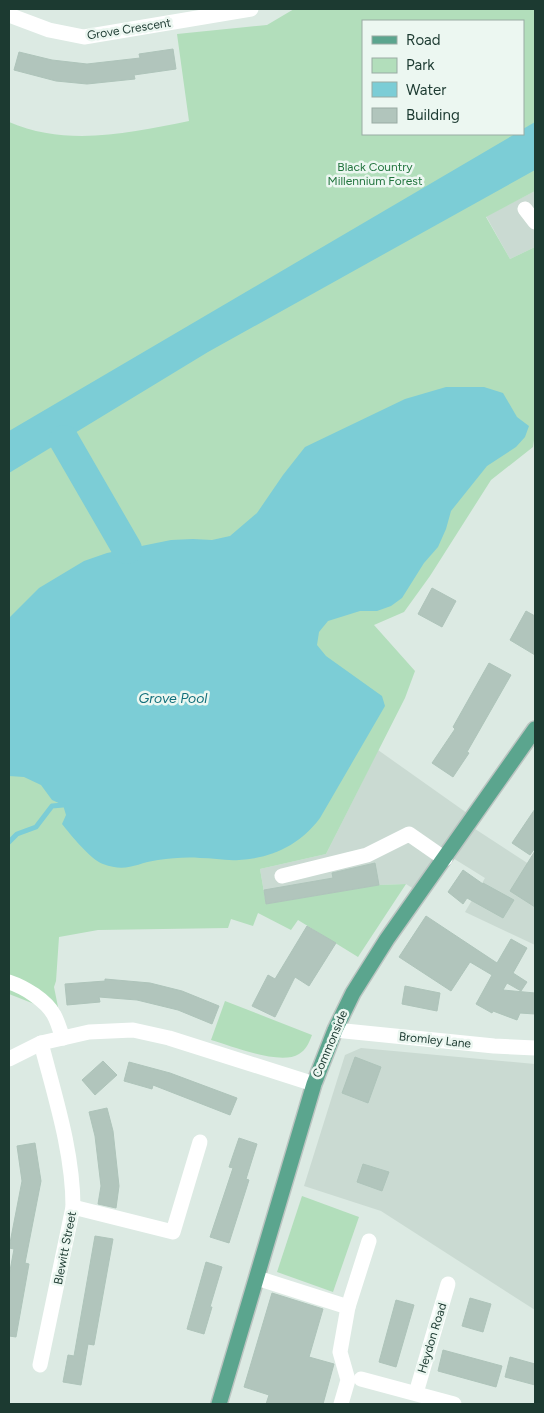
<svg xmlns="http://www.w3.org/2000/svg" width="544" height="1413" viewBox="0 0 544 1413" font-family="Figtree,sans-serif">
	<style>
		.built { fill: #cadad2 }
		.green { fill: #b2debb; fill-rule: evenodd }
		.water { fill: #7ccdd6 }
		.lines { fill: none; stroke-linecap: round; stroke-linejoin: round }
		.stream { stroke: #7ccdd6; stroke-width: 5 }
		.river { stroke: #7ccdd6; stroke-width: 30 }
		.building { fill: #b1c5bc; stroke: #aec4ba }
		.major-casing { stroke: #bbc4c1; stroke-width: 18 }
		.minor { stroke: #fff; stroke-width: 15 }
		.major { stroke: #5ba58e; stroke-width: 15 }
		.labels { text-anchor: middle; stroke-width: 5; stroke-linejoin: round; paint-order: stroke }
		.street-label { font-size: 12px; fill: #1c3a31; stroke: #ecf7f1 }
		.park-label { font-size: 12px; fill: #23753f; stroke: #ecf7f1 }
		.water-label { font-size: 14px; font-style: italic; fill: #126f7b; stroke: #ecf7f1 }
	</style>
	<rect width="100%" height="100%" fill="#dceae3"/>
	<g class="built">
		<polygon points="535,191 535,247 510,259 486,216"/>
		<polygon points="378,750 474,818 469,825 535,868 535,945 465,912 485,878 448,855 420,893 406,884 379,885 266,904 260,869 326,854"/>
		<polygon points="361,1048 535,1064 535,1310 381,1211 304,1186 345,1055"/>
	</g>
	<g class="green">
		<path d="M294 9H535V191L486 217 510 259 535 247V434L533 447 491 480 430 576 404 612 374 625 415 671 405 698 326 854 260 869 266 904 379 885 406 884 358 957 298 920 291 930 258 913 253 926 231 919 228 928 98 930 59 937 56 981 54 987 58 1007 37 1005 9 994V122C67 147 130 133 189 121L177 34 267 25ZM363 21H523V134H363Z"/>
		<path d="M225 1001 312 1035C309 1043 306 1050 299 1054 280 1066 232 1046 211 1040Z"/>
		<polygon points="302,1196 359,1217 333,1292 277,1272"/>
	</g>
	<g class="water">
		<polygon points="535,122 535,170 208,352 9,473 9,431 515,134 523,134 523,129"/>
		<path d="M446 387H484L503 393 517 417 529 426 525 437 516 447 487 466 451 511 446 529 438 547 424 563 402 598 391 606 377 611H360L328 621 319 632 317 645 326 656 382 696 385 706 320 818C300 845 272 858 239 860 226 861 213 858 200 858 187 857 172 858 158 860 136 863 127 873 103 864 91 860 70 834 62 824L66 815 63 805 52 800 41 785 24 777 9 776V618L39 588 84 561 107 553 171 540 193 539 212 540 230 536 257 513 283 475 305 447 405 399Z"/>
	</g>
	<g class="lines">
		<polyline class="stream" points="9,842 17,834 36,827 52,806 63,805"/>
		<polyline class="river" points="64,440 127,549"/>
	</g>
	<g class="building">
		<polygon points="173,49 176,69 134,75 135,79 87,84 56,81 14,70 19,52 52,60 87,64 140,58 139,54"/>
		<polygon points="432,588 456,601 442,627 418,614"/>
		<polygon points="526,611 535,616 535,655 510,640"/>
		<polygon points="489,663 511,675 467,752 469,753 453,777 432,763 455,729 453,727"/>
		<polygon points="535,809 535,848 530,855 512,843"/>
		<polygon points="535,851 535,907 510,891"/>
		<polygon points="375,863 379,885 266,904 264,890 333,878 332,873"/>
		<polygon points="463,870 483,884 483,883 514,900 503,918 467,898 463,904 448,892"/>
		<polygon points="426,916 497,963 511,939 527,948 513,973 527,982 521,991 507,983 503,990 535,993 535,1014 520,1013 517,1020 493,1011 492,1013 476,1004 492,975 470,962 451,991 399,957"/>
		<polygon points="307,926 336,943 309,986 295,977 275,1017 252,1006 268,975 275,979"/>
		<polygon points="105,979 150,983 182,991 219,1006 212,1024 178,1010 137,1000 99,997 100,1002 67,1005 65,984 105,981"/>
		<polygon points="405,986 440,993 437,1011 402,1004"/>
		<polygon points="355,1057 381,1067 368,1103 342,1093"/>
		<polygon points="103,1061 117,1075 95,1095 82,1080"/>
		<polygon points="129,1062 170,1073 237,1098 230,1115 153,1085 152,1089 124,1081"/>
		<polygon points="107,1108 113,1131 119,1186 116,1208 98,1204 101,1186 95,1136 89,1112"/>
		<polygon points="239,1138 257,1144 246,1179 249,1180 229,1243 210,1237 233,1168 229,1167"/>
		<polygon points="35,1143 41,1181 25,1263 29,1264 16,1337 9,1336 9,1276 14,1249 9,1248 22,1181 17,1146"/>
		<polygon points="363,1164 389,1172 382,1191 357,1182"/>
		<polygon points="95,1236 113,1239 94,1345 88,1344 81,1385 63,1382 68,1355 74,1356"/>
		<polygon points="206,1262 222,1267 210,1307 212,1307 204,1334 187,1329"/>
		<polygon points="272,1293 323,1309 309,1357 334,1364 323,1404 266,1404 269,1395 244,1387"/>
		<polygon points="470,1298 491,1304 483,1332 462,1326"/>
		<polygon points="396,1300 414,1305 396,1367 379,1362"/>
		<polygon points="443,1350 502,1366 496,1387 438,1371"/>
		<polygon points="510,1357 535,1364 535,1385 505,1377"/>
	</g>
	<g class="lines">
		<g class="major-casing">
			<polyline id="major" points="219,1404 314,1084 335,1030 353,993 387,939 535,729"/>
		</g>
		<g class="minor">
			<polyline points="9,15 49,30 84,37 251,9"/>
			<polyline points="525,209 535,222"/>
			<polyline points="282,876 367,855 409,834 445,859"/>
			<path d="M9 982C24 987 46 1000 54 1015 58 1022 60 1031 63 1038"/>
			<polyline points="335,1030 494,1046 535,1048"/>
			<polyline points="9,1059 41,1043 89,1032 133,1030 169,1038 314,1084"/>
			<polyline points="73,1207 173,1232 200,1142"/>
			<polyline points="257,1278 348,1307 369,1241"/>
			<path d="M40 1365 73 1207C73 1152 55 1097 41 1043"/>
			<polyline points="361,1379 454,1404"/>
			<polyline points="416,1393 448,1284"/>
			<polyline points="341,1404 348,1380 340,1352 348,1307"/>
		</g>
		<use href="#major" class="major"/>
	</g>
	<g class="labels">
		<g class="street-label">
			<text transform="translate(129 29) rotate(-9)" y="4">Grove Crescent</text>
			<text transform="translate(435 1040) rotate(6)" y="4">Bromley Lane</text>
			<text transform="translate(330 1044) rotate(-67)" y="4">Commonside</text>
			<text transform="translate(65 1248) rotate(-79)" y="4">Blewitt Street</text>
			<text transform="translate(432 1338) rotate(-73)" y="4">Heydon Road</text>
		</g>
		<g class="park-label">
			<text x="375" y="171">Black Country<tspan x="375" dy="14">Millennium Forest</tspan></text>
		</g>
		<g class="water-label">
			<text x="173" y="703">Grove Pool</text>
		</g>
	</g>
	<rect width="544" height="1413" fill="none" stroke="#1c3a31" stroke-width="20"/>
	<rect x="362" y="20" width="162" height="115" fill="#ecf7f1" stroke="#99aba4"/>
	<rect x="372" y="36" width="25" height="8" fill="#5ba58e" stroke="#99aba4"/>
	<text x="406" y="45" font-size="15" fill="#1c3a31">Road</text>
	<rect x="372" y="58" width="25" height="15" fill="#b2debb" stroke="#99aba4"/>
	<text x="406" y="70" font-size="15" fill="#1c3a31">Park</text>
	<rect x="372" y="82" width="25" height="15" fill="#7ccdd6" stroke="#99aba4"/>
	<text x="406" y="95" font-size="15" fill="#1c3a31">Water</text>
	<rect x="372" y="108" width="25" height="15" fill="#b1c5bc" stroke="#99aba4"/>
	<text x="406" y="120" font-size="15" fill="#1c3a31">Building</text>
</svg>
